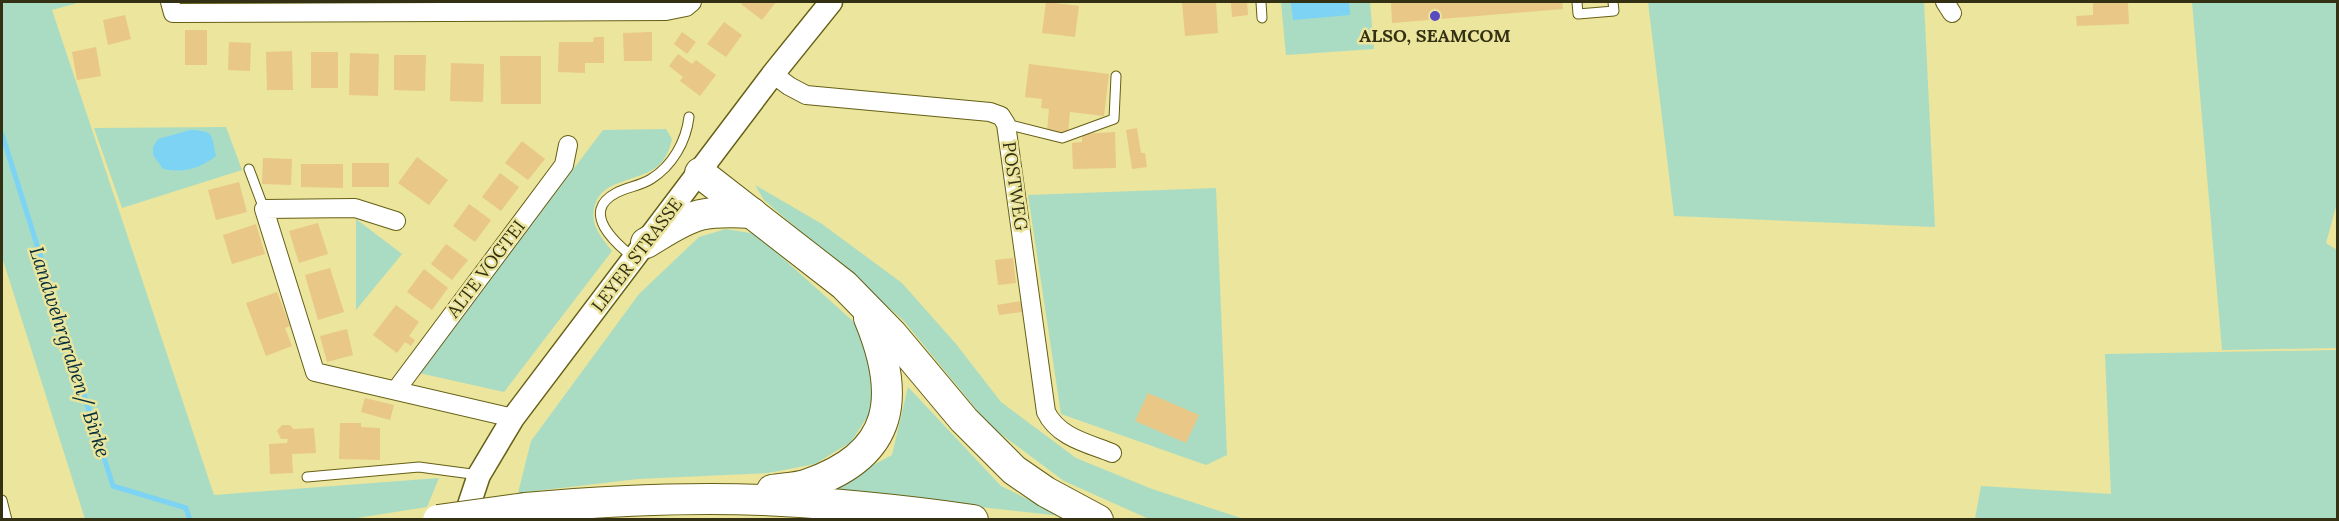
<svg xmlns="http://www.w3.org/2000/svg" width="2339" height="521" viewBox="0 0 2339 521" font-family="Lora,serif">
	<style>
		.green { fill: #aadcc3 }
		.water { fill: #7cd3f3 }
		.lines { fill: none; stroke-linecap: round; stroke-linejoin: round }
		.stream { stroke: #7cd3f3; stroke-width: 5 }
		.building { fill: #e9c786 }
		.service-casing { stroke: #665f15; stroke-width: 11 }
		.minor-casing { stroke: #665f15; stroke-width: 20 }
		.tertiary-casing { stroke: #665f15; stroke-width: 25 }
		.trunk-casing { stroke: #665f15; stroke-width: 32 }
		.service { stroke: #fff; stroke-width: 9 }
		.minor { stroke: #fff; stroke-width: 18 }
		.tertiary { stroke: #fff; stroke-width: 22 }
		.trunk { stroke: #fff; stroke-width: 30 }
		.trunk-bridge-casing { stroke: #665f15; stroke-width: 32; stroke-linecap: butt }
		.trunk-bridge { stroke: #fff; stroke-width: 30 }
		.poi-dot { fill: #594ac2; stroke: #ebe59d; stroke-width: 2 }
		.labels { text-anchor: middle; stroke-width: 5; stroke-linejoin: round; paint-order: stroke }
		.poi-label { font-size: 18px; font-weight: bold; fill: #333013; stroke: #ebe59d }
		.street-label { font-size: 18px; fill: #333013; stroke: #ebe59d }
		.water-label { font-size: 20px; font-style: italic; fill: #032e3b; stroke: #ebe59d }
	</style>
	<rect width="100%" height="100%" fill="#ebe59d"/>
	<g class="green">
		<polygon points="2,2 81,2 52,10 214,495 439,478 427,507 344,520 85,519 2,257"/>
		<polygon points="1281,2 1370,2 1374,49 1286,55"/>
		<polygon points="1648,2 1924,2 1935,227 1674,216"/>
		<polygon points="2192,2 2337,2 2337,203 2326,243 2337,250 2337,348 2222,350"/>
		<polygon points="226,127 242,170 122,208 94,128"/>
		<path d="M666 129 672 139C670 148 667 156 660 164 642 182 602 178 595 205 589 224 600 236 612 251L504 392 419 373 603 130Z"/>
		<polygon points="755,185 822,224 902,283 956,344 1001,402 1076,458 1152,489 1244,519 1149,519 1064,481 990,426 903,320 764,200"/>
		<polygon points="1216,188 1227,455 1206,465 1061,414 1028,195"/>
		<polygon points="356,219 402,254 356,310"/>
		<polygon points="726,229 756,234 855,323 872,367 871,411 851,442 815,464 768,473 638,479 518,493 531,441 639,294 699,237"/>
		<polygon points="2337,350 2337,519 1975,519 1981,486 2111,494 2105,354"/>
		<polygon points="908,387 1001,486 1062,516 826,490 892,455"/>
	</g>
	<g class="water">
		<polygon points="1291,2 1349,2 1350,15 1293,20"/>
		<path d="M190 130C215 131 211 134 216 156 198 169 185 173 163 169L153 155V147L158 139Z"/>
	</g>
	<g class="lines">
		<polyline class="stream" points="2,134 113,486 186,508 190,520"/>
	</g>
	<g class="building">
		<polygon points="743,2 776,2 762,20 741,4"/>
		<polygon points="1046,2 1079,6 1075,37 1042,33"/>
		<polygon points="1182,2 1216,2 1218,33 1185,36"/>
		<polygon points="1231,2 1247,2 1248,15 1232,17"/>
		<polygon points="1391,2 1562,2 1563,9 1392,23"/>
		<polygon points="2093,2 2128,2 2129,24 2077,26 2076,16 2093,15"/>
		<polygon points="125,15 131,39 108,45 103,20"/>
		<polygon points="724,22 742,35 726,57 707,44"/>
		<rect x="185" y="30" width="22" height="35"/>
		<polygon points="652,32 652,61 624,61 623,33"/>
		<polygon points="682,32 696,42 687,54 674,44"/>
		<polygon points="594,37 604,37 604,63 585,63 585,73 558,72 559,42 593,42"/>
		<polygon points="229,42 251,43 250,71 228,70"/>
		<polygon points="96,47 101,76 77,80 72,52"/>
		<polygon points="292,51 293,90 267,90 266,52"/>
		<rect x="311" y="52" width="27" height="36"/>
		<polygon points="350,53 379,54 378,96 349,95"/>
		<polygon points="678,54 692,64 696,60 716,75 700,96 680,81 683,77 669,66"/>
		<polygon points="394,55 426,55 425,91 394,90"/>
		<polygon points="500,56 541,56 541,104 501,104"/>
		<polygon points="451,63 484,64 483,102 450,101"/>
		<polygon points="1029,64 1109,74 1104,116 1070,112 1068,134 1047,131 1049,109 1041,108 1042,99 1025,97"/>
		<polygon points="1137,128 1141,153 1145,153 1147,167 1132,169 1126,130"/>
		<polygon points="1115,132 1116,168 1073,169 1072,143 1082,142 1082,134"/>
		<polygon points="522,141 545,159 528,180 505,163"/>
		<polygon points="417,157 448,180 429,205 398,183"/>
		<polygon points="263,158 292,159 291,185 262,184"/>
		<rect x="352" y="163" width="37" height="24"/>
		<polygon points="301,164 343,164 343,188 301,187"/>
		<polygon points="500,173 519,187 501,211 482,197"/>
		<polygon points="239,182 247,212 216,220 208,190"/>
		<polygon points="469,204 491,220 475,242 453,226"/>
		<polygon points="318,223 328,254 299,263 289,231"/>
		<polygon points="256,224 265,254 232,264 223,235"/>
		<polygon points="446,244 468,260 452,280 431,264"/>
		<polygon points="1013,258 1016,283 998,285 995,260"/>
		<polygon points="330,268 344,312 318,320 305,275"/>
		<polygon points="424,269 448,288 432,310 407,292"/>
		<polygon points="277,292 290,326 285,328 292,346 266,356 246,303"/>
		<polygon points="1028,300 1029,311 999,315 997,305"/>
		<polygon points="396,305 419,322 409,336 415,340 411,346 405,342 397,353 373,335"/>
		<polygon points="347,329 353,355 327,362 320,336"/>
		<polygon points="1148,393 1199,415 1186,443 1135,421"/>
		<polygon points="365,398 394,405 390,420 361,412"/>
		<polygon points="340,423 361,423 361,427 380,428 380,460 339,459"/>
		<polygon points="282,425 290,425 293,429 314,428 316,453 292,454 293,473 270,474 269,444 287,443 288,439 281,439 277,431"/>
	</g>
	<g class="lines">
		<g class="service-casing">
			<g id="service">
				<polyline points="1261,2 1262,18"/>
				<polyline points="1577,2 1578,14 1614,11 1613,2"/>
				<polyline points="1006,124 1062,138 1114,119 1116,76"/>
				<polyline points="249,169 264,209"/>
				<path d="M634 258C615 243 580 212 616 193 627 187 640 186 651 179 672 166 686 142 689 117"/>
				<polyline points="307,477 419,467 479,475"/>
				<polyline points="2,500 7,520"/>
			</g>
		</g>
		<g class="minor-casing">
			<g id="minor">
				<polyline points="170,2 173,13 666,11 686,7 692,2"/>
				<polyline points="1945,2 1952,13"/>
				<path d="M773 74 789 86 806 95 990 112 1001 116 1006 124 1046 412C1058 437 1087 443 1112 453"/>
				<polyline points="396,221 355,208 264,209 315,372 513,418"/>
				<polyline points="396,390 564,165 568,145"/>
			</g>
		</g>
		<g class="tertiary-casing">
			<polyline id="tertiary" points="464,520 479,475 513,418 773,74 831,2"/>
		</g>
		<g class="trunk-casing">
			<g id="trunk">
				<polyline points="700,173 844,285 892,334 964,420 1014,470 1046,492 1098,520"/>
				<path d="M646 243C663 233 681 220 700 215 717 211 735 212 752 213"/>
				<path d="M772 490C783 488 797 488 808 484 896 454 901 395 869 318"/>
				<path d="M525 508C604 501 684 497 763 500 833 503 903 510 973 520"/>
			</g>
		</g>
		<use href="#service" class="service"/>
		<use href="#minor" class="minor"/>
		<use href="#tertiary" class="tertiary"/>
		<use href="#trunk" class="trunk"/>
		<g class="trunk-bridge-casing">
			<polyline id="trunk-bridge" points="438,520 525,508"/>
		</g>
		<use href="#trunk-bridge" class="trunk-bridge"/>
	</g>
	<circle class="poi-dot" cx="1435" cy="16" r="6"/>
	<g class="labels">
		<g class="poi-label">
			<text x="1435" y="42">ALSO, SEAMCOM</text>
		</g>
		<g class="street-label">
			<text transform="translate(1015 186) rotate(82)" y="6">POSTWEG</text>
			<text transform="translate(637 255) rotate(-53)" y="6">LEYER STRASSE</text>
			<text transform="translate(486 269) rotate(-53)" y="6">ALTE VOGTEI</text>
		</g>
		<g class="water-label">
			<text transform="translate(70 352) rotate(72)" y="7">Landwehrgraben/ Birke</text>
		</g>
	</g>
	<rect width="2339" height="521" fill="none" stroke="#333013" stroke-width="6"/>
</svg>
